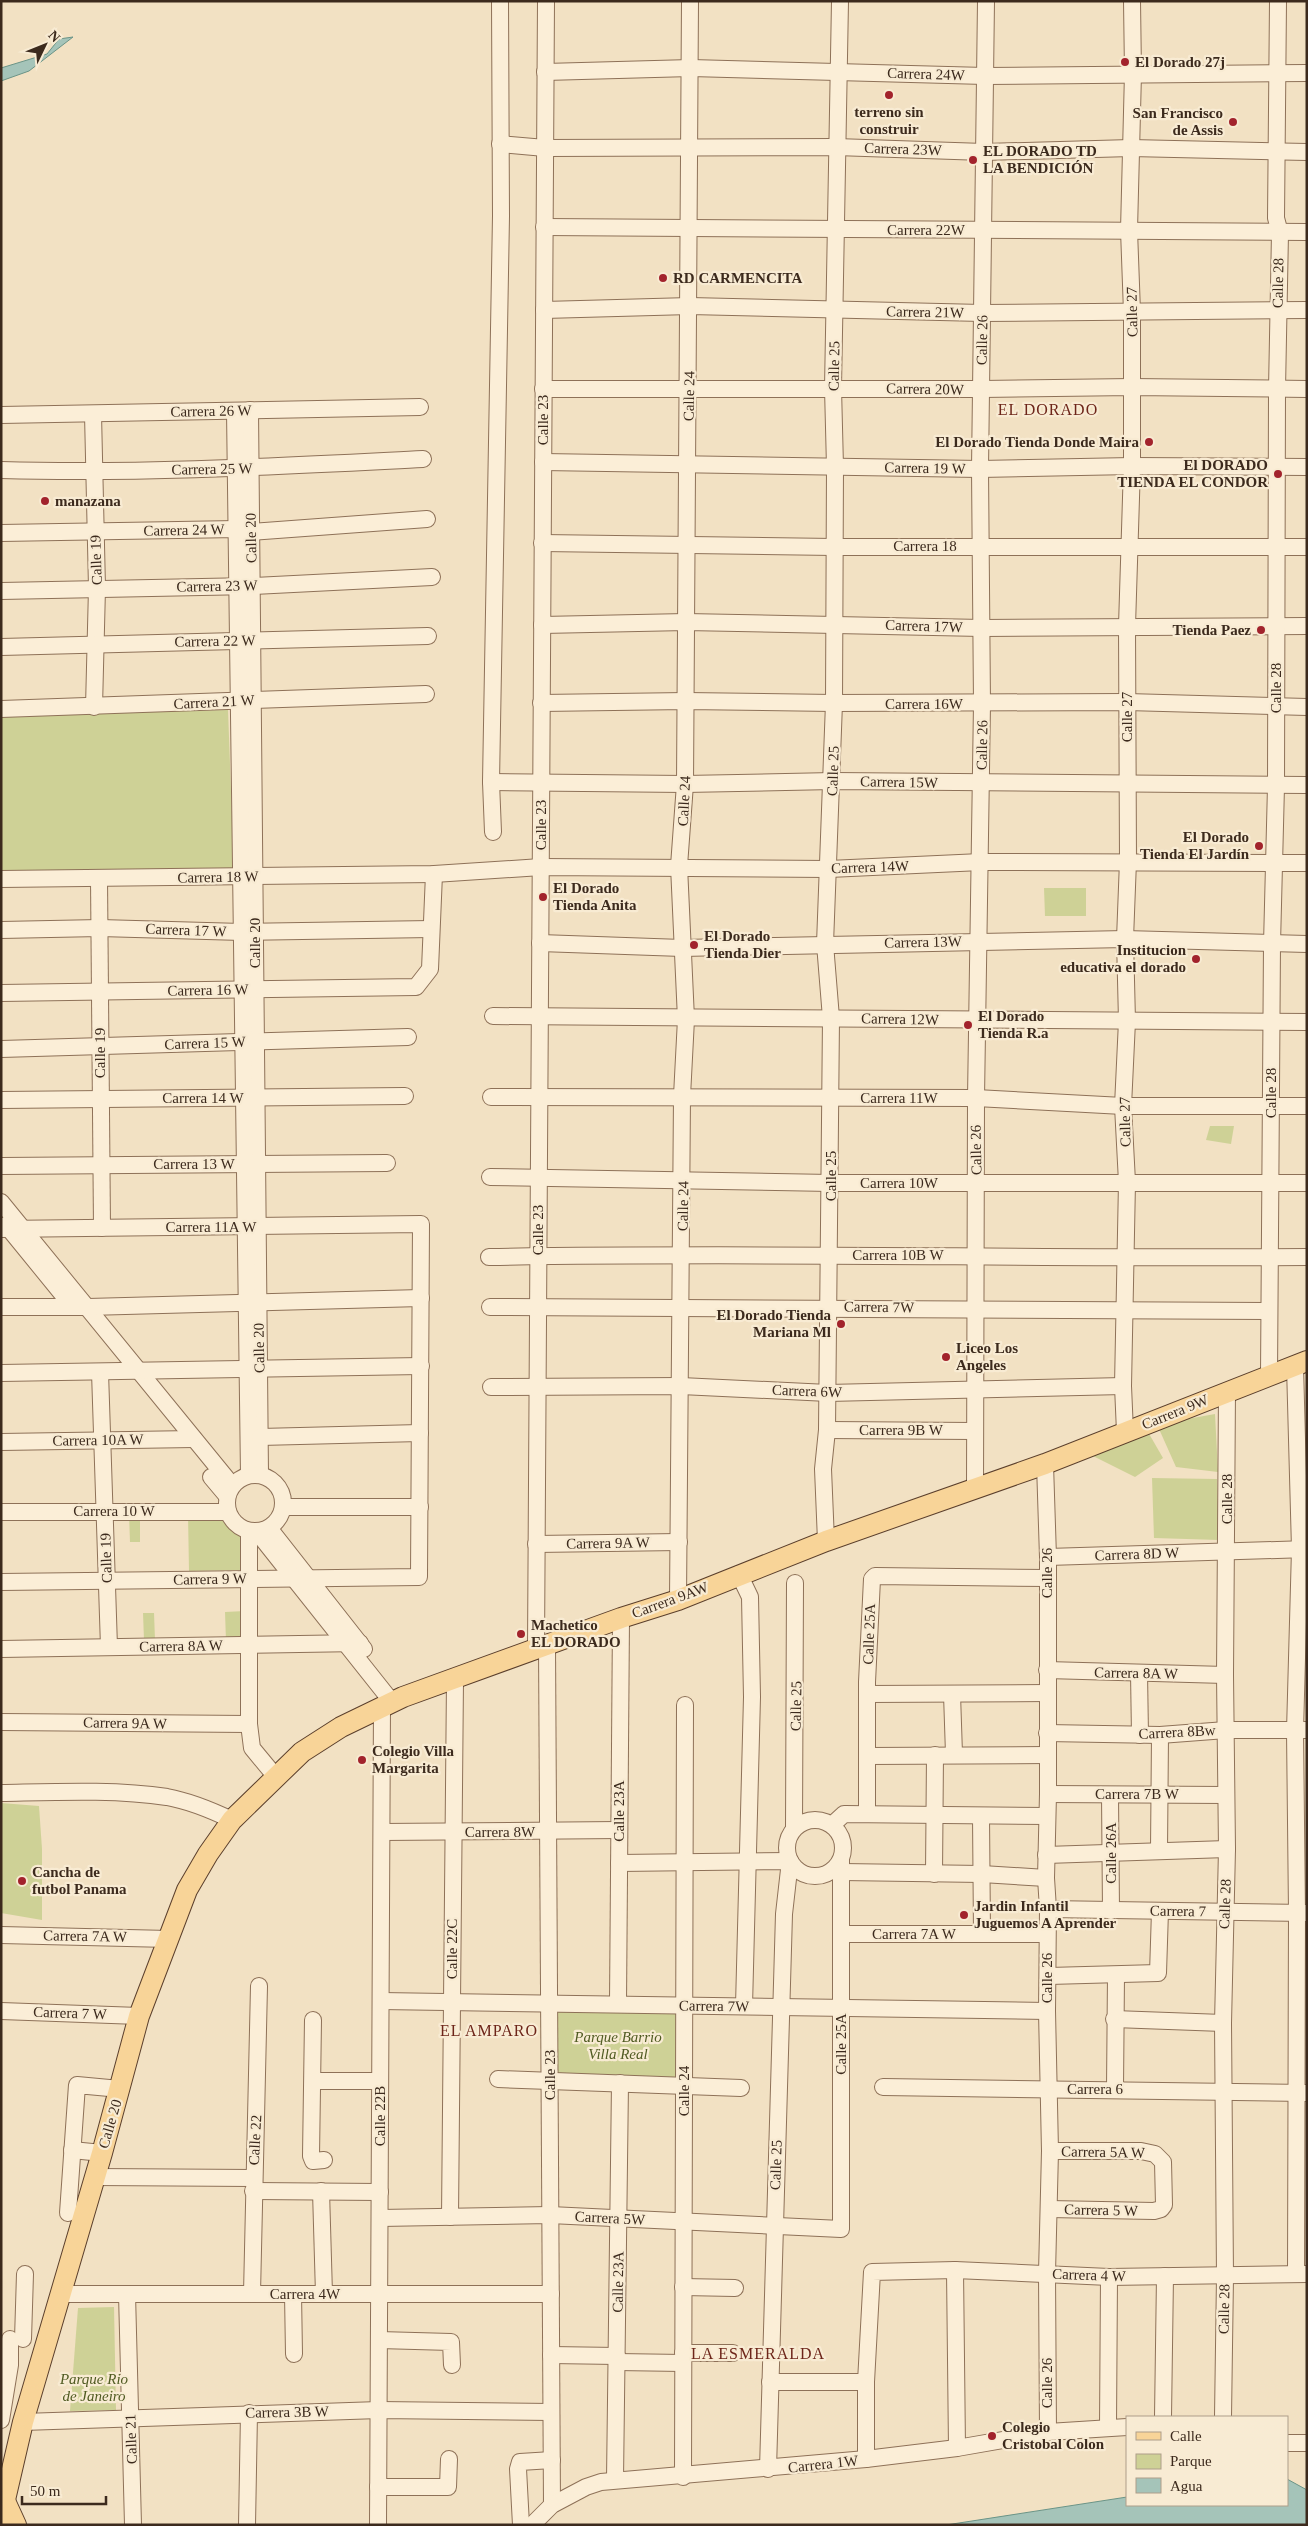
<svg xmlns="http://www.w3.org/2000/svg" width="1308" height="2526" viewBox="0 0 1308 2526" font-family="'Times New Roman',serif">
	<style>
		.green { fill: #ced196 }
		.water { fill: #a5c4b9; stroke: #6b9487 }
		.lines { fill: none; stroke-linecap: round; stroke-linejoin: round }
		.minor-casing { stroke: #8e7158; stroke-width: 18 }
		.major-casing { stroke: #5b3f2c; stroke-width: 22 }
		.minor { stroke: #fbeed7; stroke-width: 16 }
		.major { stroke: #f8d498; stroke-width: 20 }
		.poi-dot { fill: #a2232c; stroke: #f8ebd3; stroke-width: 2 }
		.labels { text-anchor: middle; stroke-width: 4.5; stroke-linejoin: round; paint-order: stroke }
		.poi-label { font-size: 15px; font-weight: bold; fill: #3c2a1d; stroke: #f8ebd3; text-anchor: start }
		.street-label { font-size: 15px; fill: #3c2a1d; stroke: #f8ebd3 }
		.park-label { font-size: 15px; font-style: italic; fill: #505b22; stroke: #f8ebd3 }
		.neighbourhood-label { font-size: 16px; letter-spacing: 1px; fill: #6d2519; stroke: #f8ebd3 }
	</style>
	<rect width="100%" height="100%" fill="#f2e1c3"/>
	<g class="green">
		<polygon points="228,710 234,872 1,874 1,714"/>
		<polygon points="1044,888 1086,888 1086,916 1045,916"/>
		<polygon points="1210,1126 1234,1126 1231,1144 1206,1140"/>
		<polygon points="1215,1414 1218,1472 1176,1467 1155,1420 1165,1423"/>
		<polygon points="1148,1432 1163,1458 1135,1477 1087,1453"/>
		<polygon points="1152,1478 1217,1479 1219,1540 1154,1538"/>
		<polygon points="129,1513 140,1513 140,1542 130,1542"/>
		<polygon points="188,1514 221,1514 229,1526 240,1534 242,1570 189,1571"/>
		<polygon points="245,1611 246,1639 226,1641 225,1612"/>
		<polygon points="143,1613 154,1613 155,1640 144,1640"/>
		<polygon points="1,1803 39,1806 42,1849 42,1920 1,1913"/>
		<polygon points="557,2012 680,2013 680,2080 557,2078"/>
		<polygon points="114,2307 116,2410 70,2411 78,2308"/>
	</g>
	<g class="water">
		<polygon points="73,37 29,71 1,81 1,68 47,54 59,39"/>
		<polygon points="1287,2479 1307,2490 1307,2525 946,2525 1127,2497 1127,2505 1287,2505"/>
	</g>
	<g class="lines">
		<g class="minor-casing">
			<g id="minor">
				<polyline points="545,72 691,68 985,76 1307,73"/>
				<polyline points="500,144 545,148 836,147 984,152 1131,148 1307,152"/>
				<polyline points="544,227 1307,232"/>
				<polyline points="544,310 690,306 982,313 1307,310"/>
				<polyline points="543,389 982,389 1132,387 1307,389"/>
				<polyline points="250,410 260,1475"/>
				<polyline points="235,411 249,1475"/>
				<polyline points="93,414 97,588 94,707"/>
				<polyline points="1,415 420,407"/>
				<polyline points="543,462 980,469 1132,466 1307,467"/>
				<path d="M1 470C142 474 282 466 423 459"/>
				<polyline points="1,533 237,529 251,532 427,519"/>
				<polyline points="542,543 834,547 1307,547"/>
				<polyline points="1,591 252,586 432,577"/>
				<polyline points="542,625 686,622 982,628 1307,626"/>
				<polyline points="1,647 428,636"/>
				<polyline points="541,703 686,701 834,703 1127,702 1307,707"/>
				<polyline points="1,709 426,694"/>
				<polyline points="491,782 685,784 833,781 1307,785"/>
				<polyline points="493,832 491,782 501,216 500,1"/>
				<polyline points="99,878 102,1228"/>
				<polyline points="1,879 434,874 541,867 829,869 981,862 1307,863"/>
				<polyline points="1,930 100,928 242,932 431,929"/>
				<polyline points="540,943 682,948 1125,939 1307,944"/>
				<polyline points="1,993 416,987 430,969 434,874"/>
				<polyline points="493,1016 1307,1022"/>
				<polyline points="1,1049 408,1037"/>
				<polyline points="491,1097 976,1098 1123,1106 1307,1106"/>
				<polyline points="1,1100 405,1096"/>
				<polyline points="1,1166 387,1163"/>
				<polyline points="490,1177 831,1183 1307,1183"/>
				<polyline points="1,1202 232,1485"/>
				<polyline points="6,1225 63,1295"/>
				<polyline points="1,1229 421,1224 419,1577 1,1582"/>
				<path d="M489 1257C761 1252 1034 1259 1307 1257"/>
				<polyline points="1,1307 88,1307 421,1298"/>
				<polyline points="490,1307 1268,1311"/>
				<polyline points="1295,1366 1300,1549 1295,1731 1297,1913 1296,2274"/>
				<polyline points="100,1372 109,1647"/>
				<polyline points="1,1373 421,1366"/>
				<polyline points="1269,1375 1272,944 1276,786 1277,389 1280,233 1276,218 1278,1"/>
				<polyline points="491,1387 681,1386 828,1393 1123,1386"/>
				<polyline points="827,1430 974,1431"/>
				<polyline points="1125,1432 1123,1386 1127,1182 1123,1106 1127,1021 1125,939 1128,861 1127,626 1132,466 1132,312 1129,230 1133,73 1132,1"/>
				<polyline points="260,1437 420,1433"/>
				<polyline points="1,1442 194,1439"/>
				<polyline points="1045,1464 1048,1557 1048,1794 1046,1878 1048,1909 1047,2011 1050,2151 1047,2273 1048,2432"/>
				<circle cx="255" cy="1503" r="28"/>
				<polyline points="211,1477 227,1496"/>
				<polyline points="975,1489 976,1098 982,704 980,469 986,1"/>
				<polyline points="283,1507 420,1507"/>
				<polyline points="1,1512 228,1512"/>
				<polyline points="269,1528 364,1649"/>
				<polyline points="249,1531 249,1724 252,1748 276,1777"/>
				<polyline points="257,1532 392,1702"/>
				<polyline points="826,1541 823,1469 827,1430 831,1018 825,944 834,703 835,467 833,388 840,1"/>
				<polyline points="536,1544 679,1542"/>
				<polyline points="1048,1557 1307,1549"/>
				<polyline points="739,1574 750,1597 752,1697 744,2006"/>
				<polyline points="678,1600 682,1096 686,1019 679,866 685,784 690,1"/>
				<polyline points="547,1645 552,2505"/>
				<polyline points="1,1649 360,1643"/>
				<polyline points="536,1649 546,1"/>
				<polyline points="1047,1670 1225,1675"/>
				<polyline points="1139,1673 1140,1735"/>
				<polyline points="868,1694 1047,1693"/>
				<polyline points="952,1694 954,1754"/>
				<polyline points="1,1722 249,1724"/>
				<polyline points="1047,1733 1160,1735 1226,1730 1307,1730"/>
				<polyline points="868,1756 1047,1755"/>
				<path d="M1 1793C53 1792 115 1789 167 1797 189 1801 211 1810 232 1820"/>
				<polyline points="1048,1794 1226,1795"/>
				<polyline points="1110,1795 1111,1911"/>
				<polyline points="867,1814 867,1682 872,1579 875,1576 1047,1578"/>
				<polyline points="981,1816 982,1934"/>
				<circle cx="815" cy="1848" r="28"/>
				<polyline points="832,1825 844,1814 1047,1816"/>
				<polyline points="794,1828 795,1583"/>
				<polyline points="382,1832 619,1830"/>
				<polyline points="1159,1851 1160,1735"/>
				<polyline points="1046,1855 1227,1849"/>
				<polyline points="619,1863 790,1861 784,1914 768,2469"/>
				<polyline points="842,1872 982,1874 1046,1878"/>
				<polyline points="934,1874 935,1755"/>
				<polyline points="1048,1909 1307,1913"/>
				<polyline points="842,1934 1047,1934"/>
				<polyline points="1,1935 169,1939"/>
				<polyline points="1049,1976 1158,1973 1160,1911"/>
				<polyline points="381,2001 1047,2011"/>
				<polyline points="618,2004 621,1618"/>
				<polyline points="1,2011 139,2016"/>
				<polyline points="1114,2019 1223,2023"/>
				<polyline points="313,2020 311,2156 313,2161 324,2160"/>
				<polyline points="498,2079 741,2088"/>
				<polyline points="313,2081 380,2081"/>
				<polyline points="883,2087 1306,2093"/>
				<polyline points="1115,2089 1116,1975"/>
				<polyline points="72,2150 102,2153"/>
				<polyline points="94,2177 253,2178"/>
				<polyline points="253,2191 380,2192"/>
				<polyline points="321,2191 324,2294"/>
				<polyline points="1049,2209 1154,2211 1161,2209 1164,2205 1163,2162 1155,2154 1141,2151 1050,2151"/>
				<polyline points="68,2213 77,2085 120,2089"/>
				<polyline points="450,2217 455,1680"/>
				<polyline points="380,2218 550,2215 841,2229 841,1860"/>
				<polyline points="955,2270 957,2448"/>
				<polyline points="683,2287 735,2288"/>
				<polyline points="60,2294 551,2294"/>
				<polyline points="127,2294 133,2525"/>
				<polyline points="252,2294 259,1986"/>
				<polyline points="293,2294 294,2354"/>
				<polyline points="23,2339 25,2274"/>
				<polyline points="379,2340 451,2342 452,2365"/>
				<polyline points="683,2353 733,2353"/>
				<polyline points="551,2355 617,2356"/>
				<polyline points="617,2362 683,2363"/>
				<polyline points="770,2382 866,2382"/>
				<polyline points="1163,2417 1165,2276"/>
				<polyline points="1223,2417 1225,2276 1223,2023 1227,1849 1225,1675 1227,1391"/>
				<polyline points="1,2420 10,2365 10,2339"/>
				<polyline points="23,2422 379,2410 551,2412"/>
				<polyline points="1108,2427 1109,2277"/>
				<polyline points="1287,2443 1307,2443"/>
				<polyline points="866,2459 866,2382 872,2272 955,2270 1109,2277 1307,2274"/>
				<polyline points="683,2477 685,1705"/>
				<polyline points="615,2480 620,2083"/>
				<polyline points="378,2487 448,2487 449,2459"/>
				<polyline points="247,2525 249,2413"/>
				<polyline points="378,2525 382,1706"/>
				<polyline points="521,2525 518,2469 520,2462 552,2460"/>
				<polyline points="532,2525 552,2505 586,2487 601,2482 866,2459 957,2448 1048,2432 1127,2427"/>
			</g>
		</g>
		<g class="major-casing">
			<g id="major">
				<polyline points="5,2501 16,2525"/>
				<polyline points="1,2517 23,2422 102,2153 139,2016 187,1890 208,1854 232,1820 302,1752 341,1727 403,1697 621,1618 678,1600 826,1541 1045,1464 1307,1361"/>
			</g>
		</g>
		<use href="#minor" class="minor"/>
		<use href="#major" class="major"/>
	</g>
	<g class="poi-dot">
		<circle cx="1125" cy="62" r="5"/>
		<circle cx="889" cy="95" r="5"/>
		<circle cx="1233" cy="122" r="5"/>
		<circle cx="973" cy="160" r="5"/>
		<circle cx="663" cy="278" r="5"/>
		<circle cx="1149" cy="442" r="5"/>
		<circle cx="1278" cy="474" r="5"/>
		<circle cx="45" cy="501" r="5"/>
		<circle cx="1261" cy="630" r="5"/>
		<circle cx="1259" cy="846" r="5"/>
		<circle cx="543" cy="897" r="5"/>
		<circle cx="694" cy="945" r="5"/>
		<circle cx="1196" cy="959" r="5"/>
		<circle cx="968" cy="1025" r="5"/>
		<circle cx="841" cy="1324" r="5"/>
		<circle cx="946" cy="1357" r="5"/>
		<circle cx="521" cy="1634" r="5"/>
		<circle cx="362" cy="1760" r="5"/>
		<circle cx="22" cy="1881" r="5"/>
		<circle cx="964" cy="1915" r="5"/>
		<circle cx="992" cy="2436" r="5"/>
	</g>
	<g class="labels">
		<g class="poi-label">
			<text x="1135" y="67">El Dorado 27j</text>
			<text x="889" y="117" text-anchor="middle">terreno sin<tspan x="889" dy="17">construir</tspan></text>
			<text x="1223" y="118" text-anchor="end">San Francisco<tspan x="1223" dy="17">de Assis</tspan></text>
			<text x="983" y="156">EL DORADO TD<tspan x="983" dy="17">LA BENDICIÓN</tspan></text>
			<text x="673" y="283">RD CARMENCITA</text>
			<text x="1139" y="447" text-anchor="end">El Dorado Tienda Donde Maira</text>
			<text x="1268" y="470" text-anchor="end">El DORADO<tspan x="1268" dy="17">TIENDA EL CONDOR</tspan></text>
			<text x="55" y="506">manazana</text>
			<text x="1251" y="635" text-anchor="end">Tienda Paez</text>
			<text x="1249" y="842" text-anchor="end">El Dorado<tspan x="1249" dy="17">Tienda El Jardín</tspan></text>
			<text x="553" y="893">El Dorado<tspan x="553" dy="17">Tienda Anita</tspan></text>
			<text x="704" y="941">El Dorado<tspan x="704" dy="17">Tienda Dier</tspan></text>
			<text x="1186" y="955" text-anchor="end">Institucion<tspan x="1186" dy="17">educativa el dorado</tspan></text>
			<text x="978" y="1021">El Dorado<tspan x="978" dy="17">Tienda R.a</tspan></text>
			<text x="831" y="1320" text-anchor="end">El Dorado Tienda<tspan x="831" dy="17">Mariana Ml</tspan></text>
			<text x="956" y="1353">Liceo Los<tspan x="956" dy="17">Angeles</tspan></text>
			<text x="531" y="1630">Machetico<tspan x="531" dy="17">EL DORADO</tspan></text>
			<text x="372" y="1756">Colegio Villa<tspan x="372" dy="17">Margarita</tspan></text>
			<text x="32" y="1877">Cancha de<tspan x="32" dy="17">futbol Panama</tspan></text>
			<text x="974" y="1911">Jardin Infantil<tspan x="974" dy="17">Juguemos A Aprender</tspan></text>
			<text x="1002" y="2432">Colegio<tspan x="1002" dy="17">Cristobal Colon</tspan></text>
		</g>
		<g class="street-label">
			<text transform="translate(926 74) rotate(2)" y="5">Carrera 24W</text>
			<text transform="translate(903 149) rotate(2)" y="5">Carrera 23W</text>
			<text x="926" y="235">Carrera 22W</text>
			<text transform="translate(1278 283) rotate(-89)" y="5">Calle 28</text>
			<text transform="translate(925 312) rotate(1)" y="5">Carrera 21W</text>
			<text transform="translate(1132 312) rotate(-91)" y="5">Calle 27</text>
			<text transform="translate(982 340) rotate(-89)" y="5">Calle 26</text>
			<text transform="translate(834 366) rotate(-89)" y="5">Calle 25</text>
			<text transform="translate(925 389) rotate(1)" y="5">Carrera 20W</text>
			<text transform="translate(689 396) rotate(-89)" y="5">Calle 24</text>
			<text transform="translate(211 411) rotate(-1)" y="5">Carrera 26 W</text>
			<text transform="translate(543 420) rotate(-90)" y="5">Calle 23</text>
			<text transform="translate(925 468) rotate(1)" y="5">Carrera 19 W</text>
			<text transform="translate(212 469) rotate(-1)" y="5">Carrera 25 W</text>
			<text transform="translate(184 530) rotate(-1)" y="5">Carrera 24 W</text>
			<text transform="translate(251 538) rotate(-91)" y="5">Calle 20</text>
			<text x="925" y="551">Carrera 18</text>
			<text transform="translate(96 560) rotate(-92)" y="5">Calle 19</text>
			<text transform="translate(217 586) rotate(-1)" y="5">Carrera 23 W</text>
			<text transform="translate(924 626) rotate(2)" y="5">Carrera 17W</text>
			<text transform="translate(215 641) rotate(-1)" y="5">Carrera 22 W</text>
			<text transform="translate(1276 688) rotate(-90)" y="5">Calle 28</text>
			<text transform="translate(214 702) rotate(-3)" y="5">Carrera 21 W</text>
			<text x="924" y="709">Carrera 16W</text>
			<text transform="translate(1127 717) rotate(-90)" y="5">Calle 27</text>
			<text transform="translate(982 745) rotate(-89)" y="5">Calle 26</text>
			<text transform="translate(833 771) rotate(-88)" y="5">Calle 25</text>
			<text transform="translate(899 782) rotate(1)" y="5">Carrera 15W</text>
			<text transform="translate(684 801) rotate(-87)" y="5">Calle 24</text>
			<text transform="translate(541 825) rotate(-90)" y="5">Calle 23</text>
			<text transform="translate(870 867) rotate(-2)" y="5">Carrera 14W</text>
			<text transform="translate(218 877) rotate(-1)" y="5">Carrera 18 W</text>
			<text transform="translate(186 930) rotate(2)" y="5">Carrera 17 W</text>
			<text transform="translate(923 942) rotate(-1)" y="5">Carrera 13W</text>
			<text transform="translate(255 943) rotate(-90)" y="5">Calle 20</text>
			<text transform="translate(208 990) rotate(-1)" y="5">Carrera 16 W</text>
			<text transform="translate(900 1019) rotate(1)" y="5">Carrera 12W</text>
			<text transform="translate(205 1043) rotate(-2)" y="5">Carrera 15 W</text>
			<text transform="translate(100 1053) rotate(-90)" y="5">Calle 19</text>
			<text transform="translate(1271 1093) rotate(-90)" y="5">Calle 28</text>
			<text x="203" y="1103">Carrera 14 W</text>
			<text x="899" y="1103">Carrera 11W</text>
			<text transform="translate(1125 1122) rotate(-91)" y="5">Calle 27</text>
			<text transform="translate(976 1150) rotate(-91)" y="5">Calle 26</text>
			<text x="194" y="1169">Carrera 13 W</text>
			<text transform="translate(831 1176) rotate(-90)" y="5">Calle 25</text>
			<text x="899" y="1188">Carrera 10W</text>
			<text transform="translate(683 1206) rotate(-89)" y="5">Calle 24</text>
			<text x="211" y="1232">Carrera 11A W</text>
			<text transform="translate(538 1230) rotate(-90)" y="5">Calle 23</text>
			<text x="898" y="1260">Carrera 10B W</text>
			<text transform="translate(879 1307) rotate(1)" y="5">Carrera 7W</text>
			<text transform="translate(259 1348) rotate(-91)" y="5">Calle 20</text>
			<text transform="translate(807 1391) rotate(2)" y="5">Carrera 6W</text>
			<text transform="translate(1175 1412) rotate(-22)" y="5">Carrera 9W</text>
			<text x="901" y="1435">Carrera 9B W</text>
			<text transform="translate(98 1440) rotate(-1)" y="5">Carrera 10A W</text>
			<text transform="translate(1227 1499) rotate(-90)" y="5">Calle 28</text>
			<text x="114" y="1516">Carrera 10 W</text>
			<text transform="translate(608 1543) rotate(-1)" y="5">Carrera 9A W</text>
			<text transform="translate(1137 1554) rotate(-2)" y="5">Carrera 8D W</text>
			<text transform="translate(106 1558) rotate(-92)" y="5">Calle 19</text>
			<text transform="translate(1047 1573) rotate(-90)" y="5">Calle 26</text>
			<text transform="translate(210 1579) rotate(-1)" y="5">Carrera 9 W</text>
			<text transform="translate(670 1600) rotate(-20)" y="5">Carrera 9AW</text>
			<text transform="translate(869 1634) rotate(-88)" y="5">Calle 25A</text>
			<text transform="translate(181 1646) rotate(-1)" y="5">Carrera 8A W</text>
			<text transform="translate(1136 1673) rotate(1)" y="5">Carrera 8A W</text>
			<text transform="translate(796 1706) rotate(-89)" y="5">Calle 25</text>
			<text transform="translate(125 1723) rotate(1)" y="5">Carrera 9A W</text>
			<text transform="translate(1177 1732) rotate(-3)" y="5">Carrera 8Bw</text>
			<text x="1137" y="1799">Carrera 7B W</text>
			<text transform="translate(619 1811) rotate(-90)" y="5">Calle 23A</text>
			<text x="500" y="1837">Carrera 8W</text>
			<text transform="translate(1111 1853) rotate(-90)" y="5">Calle 26A</text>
			<text transform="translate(1225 1904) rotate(-88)" y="5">Calle 28</text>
			<text transform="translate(1178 1911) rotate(1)" y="5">Carrera 7</text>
			<text x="914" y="1939">Carrera 7A W</text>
			<text transform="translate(85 1936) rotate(1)" y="5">Carrera 7A W</text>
			<text transform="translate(452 1949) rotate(-90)" y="5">Calle 22C</text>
			<text transform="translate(1047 1978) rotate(-90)" y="5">Calle 26</text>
			<text transform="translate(714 2006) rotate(1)" y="5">Carrera 7W</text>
			<text transform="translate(70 2013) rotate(2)" y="5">Carrera 7 W</text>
			<text transform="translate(841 2044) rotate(-90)" y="5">Calle 25A</text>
			<text transform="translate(550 2075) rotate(-90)" y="5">Calle 23</text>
			<text x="1095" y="2094">Carrera 6</text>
			<text transform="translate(684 2091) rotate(-90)" y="5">Calle 24</text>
			<text transform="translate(380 2116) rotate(-90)" y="5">Calle 22B</text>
			<text transform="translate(110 2124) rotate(-74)" y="5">Calle 20</text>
			<text transform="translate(255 2140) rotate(-87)" y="5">Calle 22</text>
			<text transform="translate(1103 2152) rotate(1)" y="5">Carrera 5A W</text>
			<text transform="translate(776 2165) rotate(-88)" y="5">Calle 25</text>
			<text transform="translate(1101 2210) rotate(1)" y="5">Carrera 5 W</text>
			<text transform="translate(610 2218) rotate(3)" y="5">Carrera 5W</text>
			<text transform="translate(1089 2275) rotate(2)" y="5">Carrera 4 W</text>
			<text transform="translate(618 2282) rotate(-89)" y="5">Calle 23A</text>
			<text x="305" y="2299">Carrera 4W</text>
			<text transform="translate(1224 2309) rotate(-89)" y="5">Calle 28</text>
			<text transform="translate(1047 2383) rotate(-90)" y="5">Calle 26</text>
			<text transform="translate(287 2412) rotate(-1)" y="5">Carrera 3B W</text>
			<text transform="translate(131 2439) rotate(-92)" y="5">Calle 21</text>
			<text transform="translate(823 2464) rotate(-6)" y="5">Carrera 1W</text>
		</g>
		<g class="park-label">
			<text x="618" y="2042">Parque Barrio<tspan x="618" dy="17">Villa Real</tspan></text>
			<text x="94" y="2384">Parque Rio<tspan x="94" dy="17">de Janeiro</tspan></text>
		</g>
		<g class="neighbourhood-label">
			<text x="1048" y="415">EL DORADO</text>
			<text x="489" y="2036">EL AMPARO</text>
			<text x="758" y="2359">LA ESMERALDA</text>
		</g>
	</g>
	<rect width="1308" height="2526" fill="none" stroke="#3c2a1d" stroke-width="5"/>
	<rect x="1126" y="2416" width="162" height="90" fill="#f8ebd3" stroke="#ad9e8a"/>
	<rect x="1136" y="2432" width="25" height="8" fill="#f8d498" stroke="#ad9e8a"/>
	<text x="1170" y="2441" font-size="15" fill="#3c2a1d">Calle</text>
	<rect x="1136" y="2454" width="25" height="15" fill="#ced196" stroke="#ad9e8a"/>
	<text x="1170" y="2466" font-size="15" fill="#3c2a1d">Parque</text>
	<rect x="1136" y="2478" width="25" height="15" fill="#a5c4b9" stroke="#ad9e8a"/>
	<text x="1170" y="2491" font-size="15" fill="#3c2a1d">Agua</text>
	<g transform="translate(45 45) rotate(47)" stroke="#f8ebd3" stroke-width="4" paint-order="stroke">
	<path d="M0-4L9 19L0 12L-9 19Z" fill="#3c2a1d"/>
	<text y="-8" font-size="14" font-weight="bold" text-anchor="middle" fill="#3c2a1d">N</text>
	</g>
	<path d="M22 2496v8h84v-8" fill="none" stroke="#3c2a1d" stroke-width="2.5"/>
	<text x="30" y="2496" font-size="15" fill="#3c2a1d" stroke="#f8ebd3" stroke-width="4" paint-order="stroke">50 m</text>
</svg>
